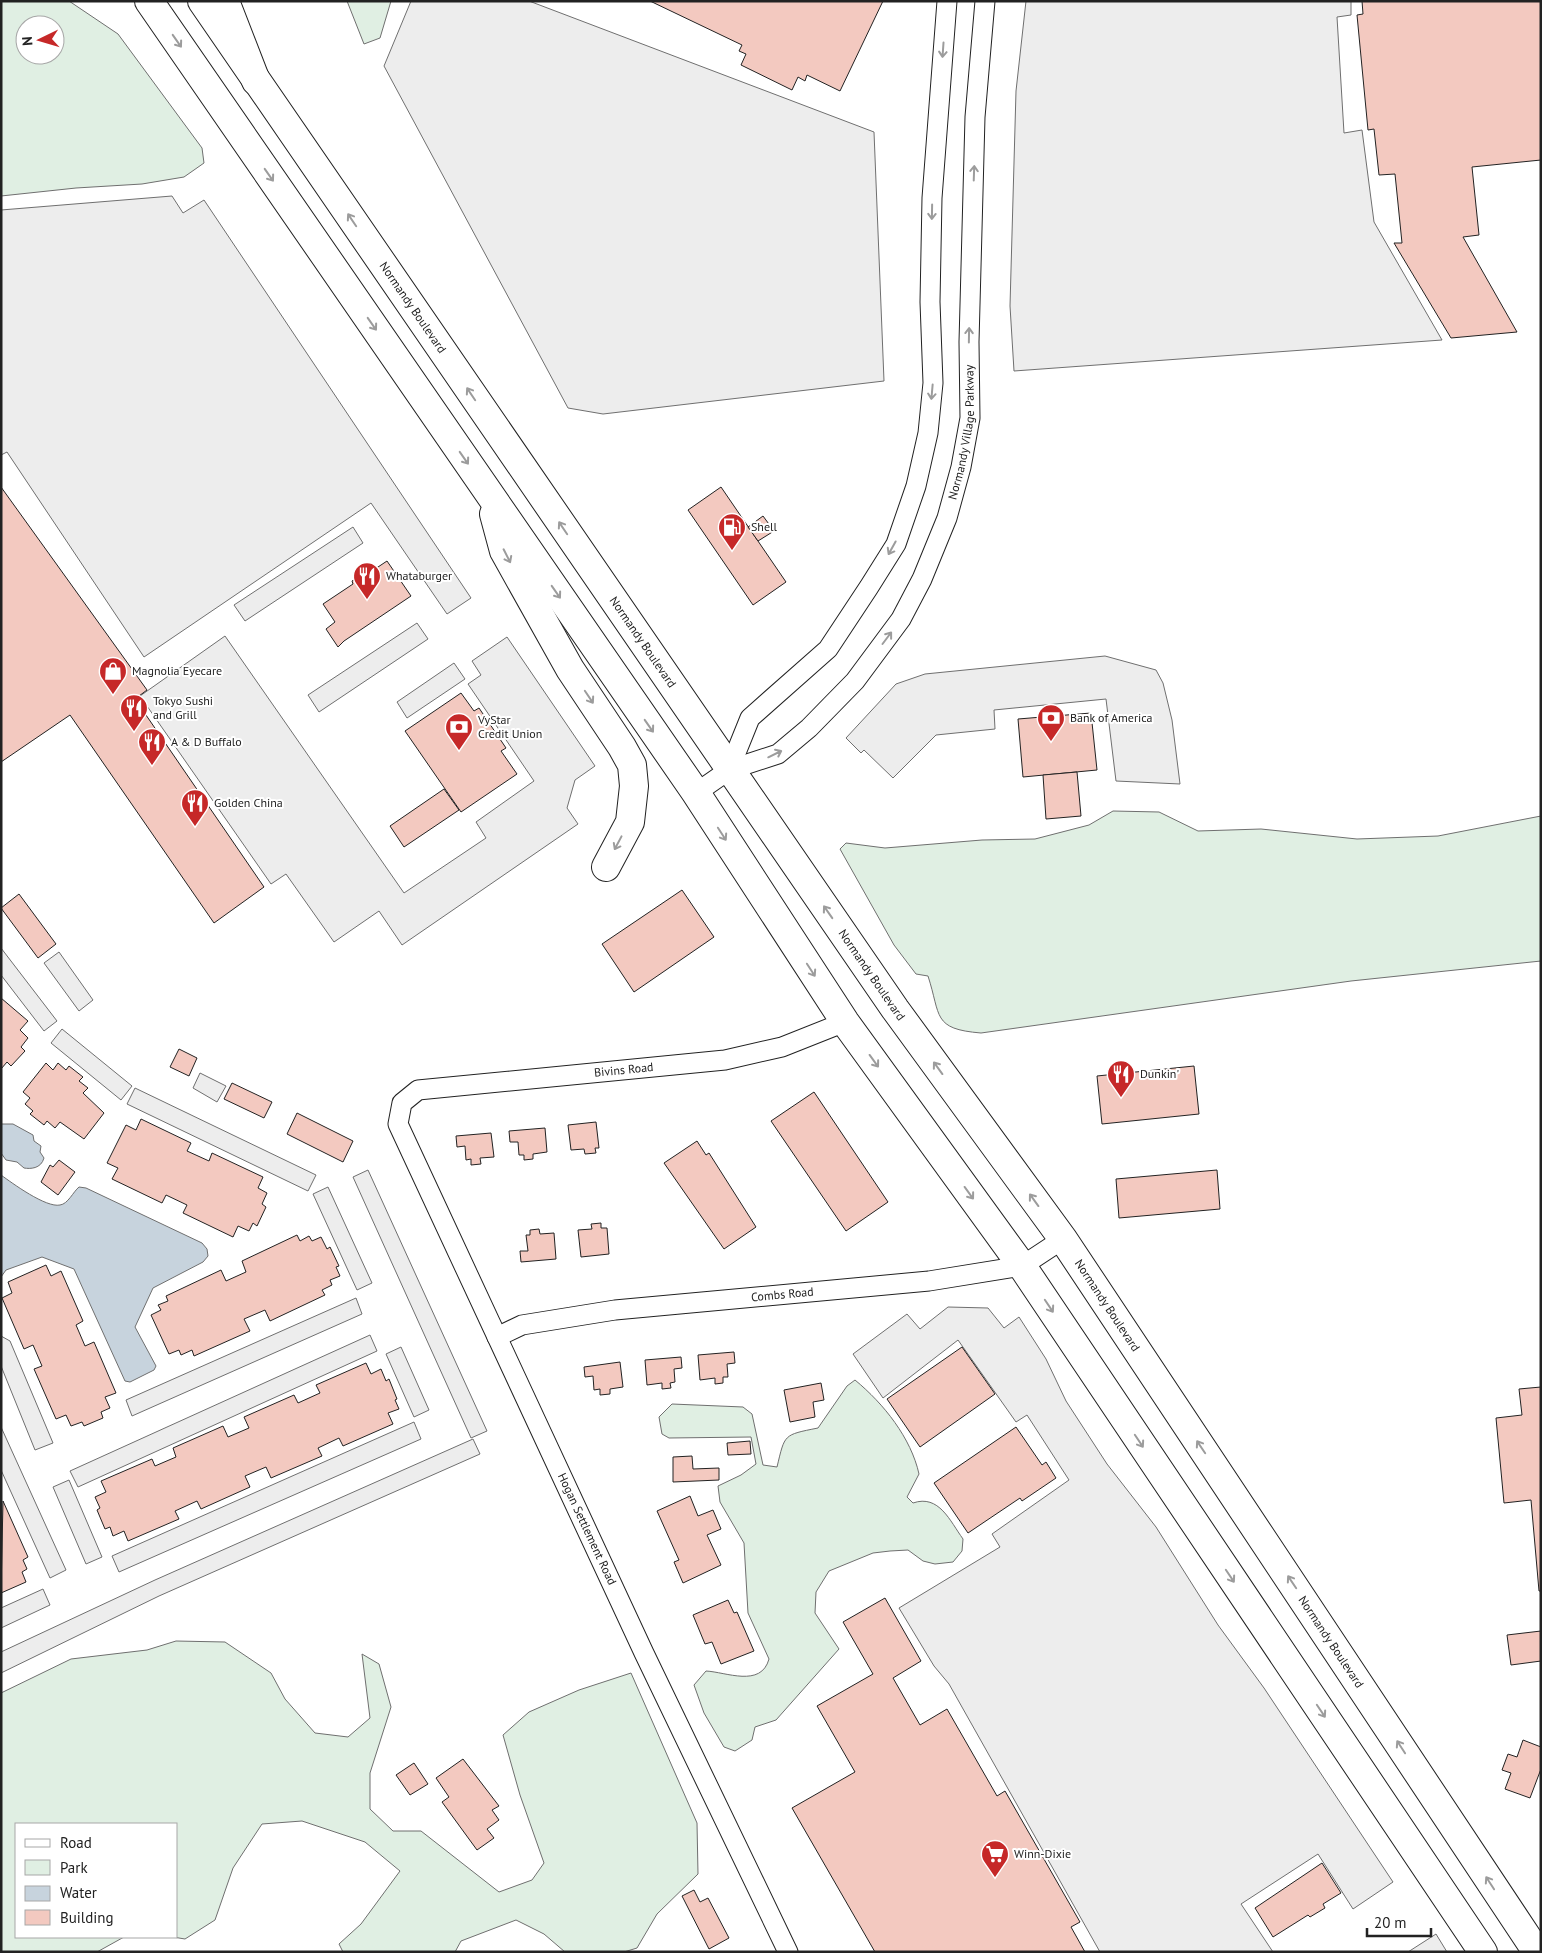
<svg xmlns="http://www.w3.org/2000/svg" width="1542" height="1953" viewBox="0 0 1542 1953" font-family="'PT Sans',sans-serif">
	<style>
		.green { fill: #e0efe3; stroke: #6f6f6f; fill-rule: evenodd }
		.parking { fill: #ededed; stroke: #6f6f6f }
		.water { fill: #c7d3dd; stroke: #6f6f6f }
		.building { fill: #f3c9c0; stroke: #222 }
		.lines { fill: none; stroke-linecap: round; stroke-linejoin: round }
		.street-casing { stroke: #222; stroke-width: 21 }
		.primary-casing { stroke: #222; stroke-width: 30 }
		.highway-casing { stroke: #222; stroke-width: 30 }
		.street { stroke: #fff; stroke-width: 19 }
		.primary { stroke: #fff; stroke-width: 28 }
		.highway { stroke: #fff; stroke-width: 28 }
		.oneway { stroke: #9c9c9c }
		.labels { text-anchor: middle; stroke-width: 4; stroke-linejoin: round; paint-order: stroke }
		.street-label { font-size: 12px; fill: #222; stroke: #fff }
		.poi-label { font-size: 12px; fill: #222; stroke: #fff; text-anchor: start }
	</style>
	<rect width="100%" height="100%" fill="#fff"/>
	<g class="green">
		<path d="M1 1H69L118 34 202 148 204 163 184 177 142 184 76 188 1 196ZM25 25H55V55H25Z"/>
		<polygon points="347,1 391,1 380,38 364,44"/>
		<path d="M1113 811 1159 812 1198 831 1261 829 1357 839 1438 836 1541 816V961L1351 981 981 1033C932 1029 941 1016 928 976L916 974 894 945 840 849 846 843 885 848 982 840 1035 839 1089 825Z"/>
		<path d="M855 1380C884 1404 911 1438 919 1474L907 1497 913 1503C939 1494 950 1521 963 1539L962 1551 953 1562 935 1564 923 1561 908 1550 890 1551 873 1553 829 1571 816 1592 815 1613 839 1649 776 1720 755 1727 752 1740 735 1751 724 1747 704 1713 694 1685 706 1671C726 1672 761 1688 769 1659L748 1613 744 1543 720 1502 718 1486 741 1475 756 1464 751 1437 669 1438 662 1434 659 1417 672 1404 743 1407 752 1414 763 1465 777 1467C785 1434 783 1435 818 1428L847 1386Z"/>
		<polygon points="176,1641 225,1642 271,1673 285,1699 315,1733 348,1737 370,1718 362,1654 379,1664 391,1707 370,1773 370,1809 393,1831 421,1831 499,1892 532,1880 544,1863 520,1795 503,1735 529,1712 579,1690 631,1673 697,1823 698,1874 657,1914 637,1948 624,1952 565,1952 544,1934 516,1920 461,1941 455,1952 343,1952 339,1944 361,1924 400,1871 365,1842 302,1821 262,1824 233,1868 215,1920 185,1939 173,1937 176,1937 176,1824 16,1824 16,1937 124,1937 97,1952 1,1952 1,1693 71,1659 147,1650"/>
	</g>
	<g class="parking">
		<polygon points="411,1 529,1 874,132 884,381 603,414 568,408 384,66"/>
		<polygon points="1026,1 1351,1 1351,15 1337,17 1344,133 1362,130 1374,222 1442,340 1014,371 1010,306 1016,91"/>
		<polygon points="172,196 183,213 204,200 471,598 447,614 371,503 144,657 7,452 1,455 1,210"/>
		<polygon points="353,527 363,543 245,621 234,605"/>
		<polygon points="417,623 428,639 319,712 308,695"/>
		<polygon points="225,636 404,893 486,838 476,822 534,781 468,684 481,675 472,661 507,637 595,766 575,780 567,808 578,824 402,945 379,911 334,942 286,874 271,884 140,696"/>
		<polygon points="1105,656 1156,670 1163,683 1172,720 1180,784 1116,781 1106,699 994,710 995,729 936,735 893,778 864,750 861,753 846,738 896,684 925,674"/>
		<polygon points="454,663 465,679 407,718 397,702"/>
		<polygon points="1,948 57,1021 44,1031 1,975"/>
		<polygon points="59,952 93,1000 79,1011 44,963"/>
		<polygon points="62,1029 132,1086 121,1100 51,1043"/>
		<polygon points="200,1073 226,1086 217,1102 193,1088"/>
		<polygon points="135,1088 316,1175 308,1191 127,1104"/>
		<polygon points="368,1170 487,1431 471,1438 353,1177"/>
		<polygon points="328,1187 372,1283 357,1290 313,1194"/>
		<polygon points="356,1298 362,1314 132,1416 126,1400"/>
		<polygon points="948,1307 988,1308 1004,1328 1019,1317 1046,1359 1066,1401 1107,1464 1156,1527 1218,1625 1264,1688 1393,1882 1353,1909 1318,1854 1241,1904 1273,1952 1100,1952 949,1684 934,1666 899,1608 1000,1547 992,1534 1069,1480 1027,1415 1016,1422 958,1340 883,1398 853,1354 907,1314 920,1329"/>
		<polygon points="370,1335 377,1351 78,1487 70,1471"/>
		<polygon points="1,1336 10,1341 53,1443 35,1450 1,1366"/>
		<polygon points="401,1347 429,1410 414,1417 386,1354"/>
		<polygon points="414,1422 421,1439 119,1572 112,1556"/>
		<polygon points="1,1427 66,1570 50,1578 1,1470"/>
		<polygon points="473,1439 480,1454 159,1596 1,1673 1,1652 155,1580"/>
		<polygon points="69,1480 102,1557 86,1564 53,1487"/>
		<polygon points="43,1589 50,1605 1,1628 1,1608"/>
		<polygon points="1436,1934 1447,1952 1408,1952"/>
	</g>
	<g class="water">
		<path d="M1 1124H13L33 1135 34 1141 41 1146 40 1152 44 1158C41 1169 30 1169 24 1168L17 1162 6 1160 1 1153Z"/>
		<path d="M1 1175C12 1183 46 1208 60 1205 68 1204 73 1192 79 1187L86 1188 202 1243 207 1249 208 1256 203 1262 153 1288 135 1327 156 1366 154 1370 130 1382 125 1381 74 1269 42 1257 6 1270 1 1277Z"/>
	</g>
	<g class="building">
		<polygon points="650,1 883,1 840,91 807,75 805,81 798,77 792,90 741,65 746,54 739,51 742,45"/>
		<polygon points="1362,1 1541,1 1541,160 1472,167 1479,235 1463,237 1517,332 1451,338 1394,243 1402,243 1395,174 1379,175 1374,129 1368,130 1357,15 1363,14"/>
		<polygon points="1,487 147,690 135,699 264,887 214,923 70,715 1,762"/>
		<polygon points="721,487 786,582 753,605 688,510"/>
		<polygon points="763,516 774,531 758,541 748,527"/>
		<polygon points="387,561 411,596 344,641 338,647 326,629 335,622 323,604 353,584 352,581 361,575 363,577"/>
		<polygon points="461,693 474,711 479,708 506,748 501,751 517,774 461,812 405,731"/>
		<polygon points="1091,713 1097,770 1023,777 1018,719"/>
		<polygon points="1077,772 1081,816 1046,819 1043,775"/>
		<polygon points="444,789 459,810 404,847 390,826"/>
		<polygon points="682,890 714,937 634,992 602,944"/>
		<polygon points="19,894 56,944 38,958 1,908"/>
		<polygon points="1,998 28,1021 20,1030 28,1038 21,1047 25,1051 11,1066 7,1062 1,1069"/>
		<polygon points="179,1049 197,1058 189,1076 170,1067"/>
		<polygon points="46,1063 53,1070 58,1063 66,1070 69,1066 83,1077 79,1081 88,1088 83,1093 104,1113 84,1139 60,1122 55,1128 47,1121 44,1125 30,1114 33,1111 25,1104 30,1098 23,1092"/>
		<polygon points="1194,1066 1199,1114 1102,1124 1097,1076"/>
		<polygon points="232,1083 272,1102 264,1118 224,1099"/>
		<polygon points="814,1092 888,1202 846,1231 771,1121"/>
		<polygon points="297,1113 353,1141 343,1162 287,1134"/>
		<polygon points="141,1119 191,1143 187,1151 209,1161 212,1153 263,1177 258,1188 267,1193 262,1204 266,1207 257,1226 253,1223 249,1231 238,1226 233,1237 183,1213 187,1205 166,1195 162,1203 112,1179 118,1168 107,1163 126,1125 136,1130"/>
		<polygon points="596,1122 599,1148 595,1148 596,1153 585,1154 584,1149 571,1150 568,1125"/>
		<polygon points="545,1128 547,1152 533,1154 533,1159 524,1160 524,1155 519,1155 518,1142 510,1142 509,1131"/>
		<polygon points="491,1133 494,1157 480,1158 481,1164 471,1165 471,1159 466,1160 465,1146 457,1147 456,1136"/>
		<polygon points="697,1141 706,1155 709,1153 756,1227 724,1249 664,1163"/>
		<polygon points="59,1160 75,1172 58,1195 41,1182 50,1165 53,1167"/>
		<polygon points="1217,1170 1220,1209 1119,1218 1116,1179"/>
		<polygon points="601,1223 601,1228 607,1228 609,1254 581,1257 578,1230 592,1229 591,1224"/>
		<polygon points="539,1229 540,1234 554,1233 556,1259 521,1262 520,1251 528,1251 526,1235 530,1235 530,1230"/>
		<polygon points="297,1235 300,1241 309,1236 312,1241 321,1237 327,1249 330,1247 339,1266 336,1267 340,1276 330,1280 332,1285 322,1290 325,1295 270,1321 265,1310 244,1319 250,1331 194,1356 192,1350 181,1355 179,1350 169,1354 151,1315 161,1310 158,1305 168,1301 166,1296 221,1270 226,1281 246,1272 242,1261"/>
		<polygon points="46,1265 51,1276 61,1271 83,1321 76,1325 85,1346 94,1342 116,1393 105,1397 110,1408 101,1412 103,1418 84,1426 82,1422 71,1426 66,1415 56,1419 34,1369 42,1366 33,1345 24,1349 2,1298 12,1293 8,1282"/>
		<polygon points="962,1347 995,1394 920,1447 887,1399"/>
		<polygon points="734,1352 735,1363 727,1364 728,1377 723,1377 723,1383 715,1384 715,1378 700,1380 698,1355"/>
		<polygon points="681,1357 682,1368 674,1369 675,1382 670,1383 671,1388 662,1389 662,1383 647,1385 645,1360"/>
		<polygon points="620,1362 623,1387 610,1389 610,1394 600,1395 600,1389 594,1390 593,1376 585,1377 584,1367"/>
		<polygon points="366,1363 371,1374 381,1369 386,1381 389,1379 397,1399 395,1400 399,1409 388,1413 393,1424 343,1446 339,1438 318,1448 322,1456 271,1478 266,1467 245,1476 250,1487 201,1509 197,1501 175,1511 179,1519 128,1541 124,1531 113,1536 110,1527 105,1529 97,1510 100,1508 95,1497 106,1492 101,1481 152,1459 155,1466 176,1457 173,1448 223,1426 228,1437 249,1428 244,1417 294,1395 298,1403 320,1393 316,1385"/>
		<polygon points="821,1383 824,1400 813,1402 815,1417 790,1422 784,1390"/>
		<polygon points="1541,1387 1541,1591 1539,1591 1531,1500 1504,1503 1496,1418 1522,1415 1519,1389"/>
		<polygon points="1016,1427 1042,1465 1046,1462 1056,1478 1022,1501 1020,1498 968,1533 934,1483"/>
		<polygon points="750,1441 751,1454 728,1455 727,1443"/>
		<polygon points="692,1456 693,1469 719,1468 719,1480 673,1482 673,1457"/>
		<polygon points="690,1496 698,1516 713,1510 721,1529 707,1535 721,1565 683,1583 674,1562 679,1560 657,1511"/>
		<polygon points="3,1501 28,1557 23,1560 27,1569 22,1572 26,1582 1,1593"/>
		<polygon points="885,1598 921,1661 893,1678 920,1725 947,1709 997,1796 1005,1791 1080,1922 1071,1927 1085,1952 875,1952 792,1808 855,1772 817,1706 873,1674 843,1622"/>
		<polygon points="728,1600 734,1613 737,1612 754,1651 721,1664 712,1642 705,1644 693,1615"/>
		<polygon points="1541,1631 1541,1661 1511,1665 1507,1635"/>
		<polygon points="1523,1740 1541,1747 1541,1769 1530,1798 1505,1789 1511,1773 1502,1770 1508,1754 1517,1757"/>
		<polygon points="463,1759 499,1806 492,1810 499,1820 487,1829 494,1838 477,1850 442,1802 449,1797 436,1778"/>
		<polygon points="414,1763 428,1784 410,1795 396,1775"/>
		<polygon points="1322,1863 1341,1893 1323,1904 1325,1908 1310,1917 1308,1915 1273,1937 1255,1908"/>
		<polygon points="694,1890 700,1902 708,1898 729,1938 709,1949 682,1896"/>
	</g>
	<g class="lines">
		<g class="street-casing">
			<g id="street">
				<polyline points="729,770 750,718 828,649 869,587 896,544 916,486 928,433 933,383 930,302 932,198 947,1"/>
				<path id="s1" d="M696 793 729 770 778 754 809 728 855 681 901 619 922 579 947 518 961 467 970 418 969 342 975 117 985 1"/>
				<path id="s2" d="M497 1337 522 1325 615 1310 929 1281 1022 1266 1063 1239"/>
				<path id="s3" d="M788 1952 644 1653 398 1124 402 1103 418 1090 725 1060 782 1047 845 1022"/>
			</g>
		</g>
		<g class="primary-casing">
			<g id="primary">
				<polyline points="149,1 696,793 845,1022 1022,1266 1483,1952"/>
				<path id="s4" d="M202 1 895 1009 1063 1239 1537 1952"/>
				<polyline points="494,514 504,551 570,669 622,747 632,765 634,786 630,822 606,867"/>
			</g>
		</g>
		<g class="highway-casing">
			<polyline id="highway" points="225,1 256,81"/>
		</g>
		<use href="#street" class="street"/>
		<use href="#primary" class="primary"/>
		<use href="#highway" class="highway"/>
	</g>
	<defs><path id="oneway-shaft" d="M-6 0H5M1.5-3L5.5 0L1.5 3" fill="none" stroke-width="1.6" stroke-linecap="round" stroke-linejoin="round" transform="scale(1.25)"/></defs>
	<g class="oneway">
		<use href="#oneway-shaft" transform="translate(177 41) rotate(55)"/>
		<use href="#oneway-shaft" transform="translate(943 50) rotate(94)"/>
		<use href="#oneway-shaft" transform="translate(974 173) rotate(-88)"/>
		<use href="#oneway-shaft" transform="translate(269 175) rotate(55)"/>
		<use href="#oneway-shaft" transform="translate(932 212) rotate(91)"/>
		<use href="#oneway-shaft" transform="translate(352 220) rotate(-124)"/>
		<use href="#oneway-shaft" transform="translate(372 324) rotate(55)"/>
		<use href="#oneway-shaft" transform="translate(969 335) rotate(-89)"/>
		<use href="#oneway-shaft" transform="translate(932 392) rotate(95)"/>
		<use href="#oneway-shaft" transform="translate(471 394) rotate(-124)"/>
		<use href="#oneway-shaft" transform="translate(464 458) rotate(55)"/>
		<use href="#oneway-shaft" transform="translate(563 528) rotate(-124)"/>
		<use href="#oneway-shaft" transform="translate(892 548) rotate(119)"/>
		<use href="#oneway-shaft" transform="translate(507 556) rotate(63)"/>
		<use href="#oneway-shaft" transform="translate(556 592) rotate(55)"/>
		<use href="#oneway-shaft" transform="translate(887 638) rotate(-53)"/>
		<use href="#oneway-shaft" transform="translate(589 697) rotate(56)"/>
		<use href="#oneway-shaft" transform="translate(649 726) rotate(55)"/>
		<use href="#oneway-shaft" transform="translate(775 754) rotate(-26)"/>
		<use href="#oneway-shaft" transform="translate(722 834) rotate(57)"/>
		<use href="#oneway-shaft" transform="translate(618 843) rotate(118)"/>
		<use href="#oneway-shaft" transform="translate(828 912) rotate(-125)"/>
		<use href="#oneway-shaft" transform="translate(811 970) rotate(57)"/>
		<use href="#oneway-shaft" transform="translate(874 1061) rotate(54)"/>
		<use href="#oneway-shaft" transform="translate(938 1068) rotate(-126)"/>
		<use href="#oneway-shaft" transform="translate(969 1193) rotate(54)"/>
		<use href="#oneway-shaft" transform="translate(1034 1200) rotate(-126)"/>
		<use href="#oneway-shaft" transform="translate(1049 1306) rotate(56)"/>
		<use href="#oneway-shaft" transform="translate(1139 1441) rotate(56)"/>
		<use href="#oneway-shaft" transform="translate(1201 1447) rotate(-124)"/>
		<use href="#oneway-shaft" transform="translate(1230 1576) rotate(56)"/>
		<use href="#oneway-shaft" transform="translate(1292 1582) rotate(-124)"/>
		<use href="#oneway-shaft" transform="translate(1321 1711) rotate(56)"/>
		<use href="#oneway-shaft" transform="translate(1401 1747) rotate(-123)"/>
		<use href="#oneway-shaft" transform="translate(1490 1883) rotate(-123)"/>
	</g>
	<defs>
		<g id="fuel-pin" transform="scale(1.4375)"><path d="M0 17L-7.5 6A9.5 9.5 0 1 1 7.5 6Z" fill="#c62828" stroke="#fff"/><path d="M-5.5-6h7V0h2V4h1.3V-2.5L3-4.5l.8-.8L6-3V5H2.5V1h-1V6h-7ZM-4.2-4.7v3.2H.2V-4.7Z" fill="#fff"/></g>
		<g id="restaurant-pin" transform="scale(1.4375)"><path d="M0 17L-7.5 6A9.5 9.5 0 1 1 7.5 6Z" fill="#c62828" stroke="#fff"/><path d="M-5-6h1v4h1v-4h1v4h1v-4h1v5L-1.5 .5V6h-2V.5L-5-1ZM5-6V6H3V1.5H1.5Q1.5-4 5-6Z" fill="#fff"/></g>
		<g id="shop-pin" transform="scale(1.4375)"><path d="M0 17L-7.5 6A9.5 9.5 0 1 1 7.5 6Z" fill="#c62828" stroke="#fff"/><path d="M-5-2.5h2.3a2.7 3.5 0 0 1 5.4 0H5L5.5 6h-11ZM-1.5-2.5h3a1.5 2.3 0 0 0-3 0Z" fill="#fff"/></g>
		<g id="bank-pin" transform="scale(1.4375)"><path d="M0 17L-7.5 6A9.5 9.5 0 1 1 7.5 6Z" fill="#c62828" stroke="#fff"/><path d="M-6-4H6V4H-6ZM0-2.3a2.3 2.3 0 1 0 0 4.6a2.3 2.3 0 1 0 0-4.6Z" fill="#fff"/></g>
		<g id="supermarket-pin" transform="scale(1.4375)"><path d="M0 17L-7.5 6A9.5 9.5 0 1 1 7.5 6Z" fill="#c62828" stroke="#fff"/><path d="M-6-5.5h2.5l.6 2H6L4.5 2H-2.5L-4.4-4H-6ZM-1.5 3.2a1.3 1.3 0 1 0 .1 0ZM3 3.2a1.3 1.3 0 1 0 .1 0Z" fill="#fff"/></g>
	</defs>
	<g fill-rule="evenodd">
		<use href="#fuel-pin" x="732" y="527"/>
		<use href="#restaurant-pin" x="367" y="576"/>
		<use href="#shop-pin" x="113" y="671"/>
		<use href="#restaurant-pin" x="134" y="708"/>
		<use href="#bank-pin" x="1051" y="718"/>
		<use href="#bank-pin" x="459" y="727"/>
		<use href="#restaurant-pin" x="152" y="742"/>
		<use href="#restaurant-pin" x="195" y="803"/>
		<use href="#restaurant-pin" x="1121" y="1074"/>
		<use href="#supermarket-pin" x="995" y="1854"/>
	</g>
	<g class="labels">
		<g class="street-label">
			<text dy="4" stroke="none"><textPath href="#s4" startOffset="372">Normandy Boulevard</textPath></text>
			<text dy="4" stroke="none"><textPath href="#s1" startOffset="474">Normandy Village Parkway</textPath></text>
			<text dy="4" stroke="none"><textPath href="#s4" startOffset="778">Normandy Boulevard</textPath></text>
			<text dy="4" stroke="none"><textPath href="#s4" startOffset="1182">Normandy Boulevard</textPath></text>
			<text dy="4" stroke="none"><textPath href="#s3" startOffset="1164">Bivins Road</textPath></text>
			<text dy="4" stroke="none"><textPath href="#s2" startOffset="290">Combs Road</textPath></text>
			<text dy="4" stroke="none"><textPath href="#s4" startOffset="1588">Normandy Boulevard</textPath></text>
			<text transform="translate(587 1529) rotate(65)" y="4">Hogan Settlement Road</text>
			<text dy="4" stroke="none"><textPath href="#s4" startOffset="1992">Normandy Boulevard</textPath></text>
		</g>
		<g class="poi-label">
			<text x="751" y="531">Shell</text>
			<text x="386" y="580">Whataburger</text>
			<text x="132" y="675">Magnolia Eyecare</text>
			<text x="153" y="705">Tokyo Sushi<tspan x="153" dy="14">and Grill</tspan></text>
			<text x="1070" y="722">Bank of America</text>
			<text x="478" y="724">VyStar<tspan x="478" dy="14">Credit Union</tspan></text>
			<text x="171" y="746">A &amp; D Buffalo</text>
			<text x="214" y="807">Golden China</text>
			<text x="1140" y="1078">Dunkin'</text>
			<text x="1014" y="1858">Winn-Dixie</text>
		</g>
	</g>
	<rect width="1542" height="1953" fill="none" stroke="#222222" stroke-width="5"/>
	<rect x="15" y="1823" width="162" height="115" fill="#ffffff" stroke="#a7a7a7"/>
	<rect x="25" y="1839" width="25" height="8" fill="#ffffff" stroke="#a7a7a7"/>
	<text x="60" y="1848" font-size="15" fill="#222222">Road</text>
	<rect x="25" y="1860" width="25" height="15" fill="#e0efe3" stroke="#a7a7a7"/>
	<text x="60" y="1873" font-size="15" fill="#222222">Park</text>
	<rect x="25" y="1886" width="25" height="15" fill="#c7d3dd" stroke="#a7a7a7"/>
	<text x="60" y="1898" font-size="15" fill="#222222">Water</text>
	<rect x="25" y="1910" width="25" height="15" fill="#f3c9c0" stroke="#a7a7a7"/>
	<text x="60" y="1923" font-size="15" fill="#222222">Building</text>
	<g transform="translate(40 40) rotate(265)"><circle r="24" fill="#ffffff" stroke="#a7a7a7"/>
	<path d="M0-4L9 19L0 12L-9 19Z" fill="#c62828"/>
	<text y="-8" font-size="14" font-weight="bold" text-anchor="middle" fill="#222222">N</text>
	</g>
	<path d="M1367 1928v8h64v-8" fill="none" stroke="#222222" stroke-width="2.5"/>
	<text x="1374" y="1928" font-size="15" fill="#222222" stroke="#ffffff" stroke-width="4" paint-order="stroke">20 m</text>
</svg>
